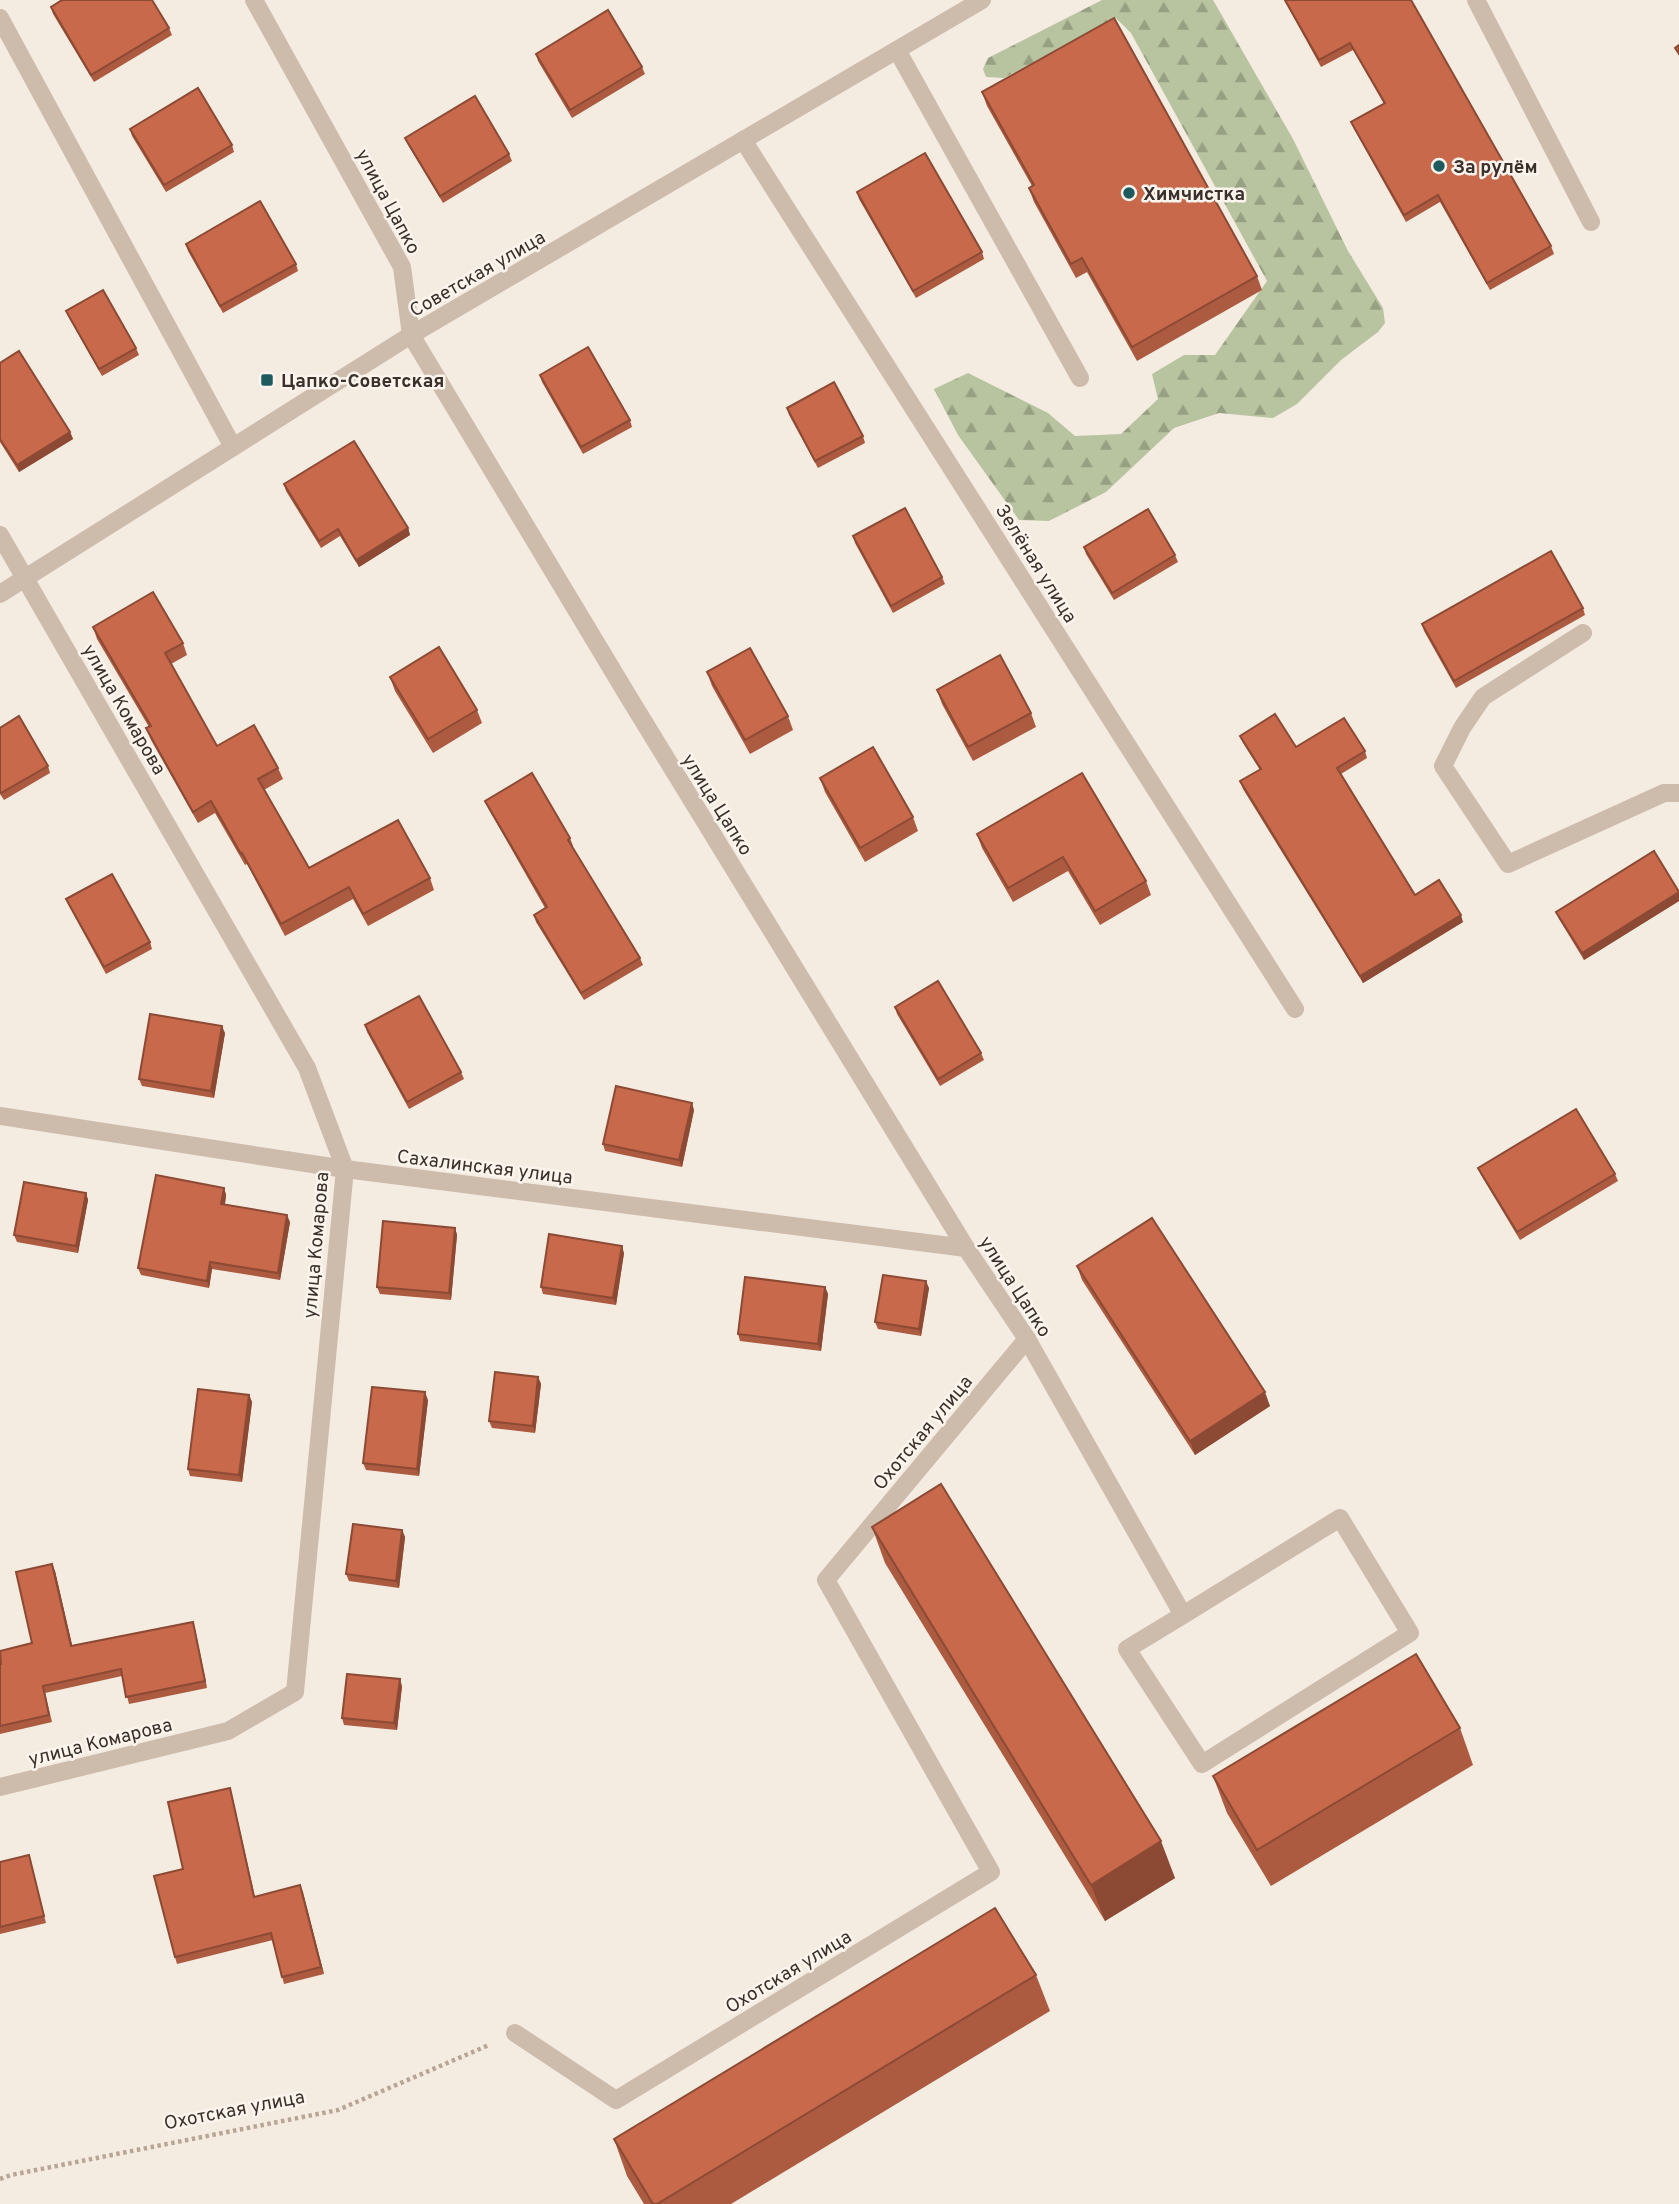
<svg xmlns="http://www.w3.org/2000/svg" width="1679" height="2204" viewBox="0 0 1679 2204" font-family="Overpass,sans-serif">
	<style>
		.forest { fill: url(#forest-firs) }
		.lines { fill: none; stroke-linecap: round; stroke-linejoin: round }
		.path { stroke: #b9a596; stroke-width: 4.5; stroke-dasharray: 3.5 3.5; stroke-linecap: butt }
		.minor { stroke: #cdbbac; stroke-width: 18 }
		.wall { fill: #ac5a40 }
		.shaded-wall { fill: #8c4a34 }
		.building { fill: #c8694b; stroke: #8c4a34; stroke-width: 2 }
		.poi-dot { fill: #1f5a5e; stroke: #fbf5ee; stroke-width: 2.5 }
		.labels { text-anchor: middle; stroke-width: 5; stroke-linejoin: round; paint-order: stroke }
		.poi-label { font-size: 19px; font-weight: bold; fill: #3b302b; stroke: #fbf5ee; text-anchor: start }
		.street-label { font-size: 19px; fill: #3b302b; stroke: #fbf5ee }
	</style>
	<defs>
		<pattern id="forest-firs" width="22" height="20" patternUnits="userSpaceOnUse" patternTransform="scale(1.75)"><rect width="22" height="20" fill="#b8c4a0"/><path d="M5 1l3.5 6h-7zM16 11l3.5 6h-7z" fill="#97a083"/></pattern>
	</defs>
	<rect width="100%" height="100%" fill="#f4ebe1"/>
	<polygon class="forest" points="1102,0 1213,0 1293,139 1348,251 1383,308 1385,323 1378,332 1341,360 1297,404 1273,418 1219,413 1174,428 1106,492 1049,521 1019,520 958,435 934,389 968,373 1048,413 1075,436 1121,434 1158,399 1152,374 1184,355 1215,355 1267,281 1131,33 1116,18 1004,78 986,77 983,69 988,58"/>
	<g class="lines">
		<polyline class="path" points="0,2179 11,2175 338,2110 489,2045"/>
		<g class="minor">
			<polyline points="254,0 402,267 411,335 628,696 966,1248 1027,1339 1183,1615 1127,1649 1202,1764 1410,1633 1340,1518 1183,1615"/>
			<polyline points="1476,0 1591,222"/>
			<polyline points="0,18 233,447"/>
			<polyline points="897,50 1080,378"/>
			<polyline points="743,140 1295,1009"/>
			<polyline points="0,535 307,1068 345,1169 295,1692 228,1731 0,1787"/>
			<polyline points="0,594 411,335 982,0"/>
			<polyline points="1583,633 1483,697 1462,728 1443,766 1508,864 1664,793 1679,793"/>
			<polyline points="0,1116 345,1169 966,1248"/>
			<polyline points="515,2033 616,2100 991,1872 826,1580 1027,1339"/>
		</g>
	</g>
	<g class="wall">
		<polygon points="1284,0 1411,0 1551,246 1554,254 1490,290 1440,202 1406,222 1354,129 1351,122 1384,104 1353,50 1321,67"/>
		<polygon points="51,7 169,28 172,35 94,82 53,14"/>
		<polygon points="536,54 642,67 645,74 572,118 538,61"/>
		<polygon points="982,92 1257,276 1262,290 1137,361 1087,272 1076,278 1034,202 1029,188 1032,186 987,106"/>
		<polygon points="130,129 232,145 234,152 166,192 132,136"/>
		<polygon points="405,138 509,154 512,161 443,203 408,145"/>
		<polygon points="857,192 982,252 984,259 916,298 859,199"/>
		<polygon points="186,244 296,264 298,271 223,313 188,251"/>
		<polygon points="66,311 136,348 139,355 102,376 69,318"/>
		<polygon points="0,363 70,432 73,439 19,472 0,442"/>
		<polygon points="540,375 630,420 632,427 583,454 542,382"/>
		<polygon points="787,408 863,436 865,443 818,468 789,415"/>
		<polygon points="284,484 408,528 410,535 359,567 340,536 321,548 286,491"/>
		<polygon points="853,536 942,577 945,584 893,613 855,543"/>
		<polygon points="1084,547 1175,555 1178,562 1114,600 1086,554"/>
		<polygon points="1583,608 1585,615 1456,688 1424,631 1422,624"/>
		<polygon points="93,627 183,643 187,655 171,664 217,746 278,768 283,779 264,790 309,868 430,878 434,890 368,926 353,899 285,936 247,864 245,865 215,813 198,823 151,740 146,728 149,727 97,639"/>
		<polygon points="707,672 788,716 793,730 750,754 712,686"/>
		<polygon points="390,677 477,710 482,723 433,753 395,691"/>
		<polygon points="937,690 1031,713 1036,727 973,761 942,704"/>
		<polygon points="0,728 48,766 50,773 4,800 0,794"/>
		<polygon points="1240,736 1296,747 1365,751 1367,758 1341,774 1415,895 1463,922 1363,983 1243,789 1240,781 1260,770 1243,743"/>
		<polygon points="1082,773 1146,881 1151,895 1100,925 1068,871 1013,902 982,848 977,834"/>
		<polygon points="820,778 913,817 918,831 865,862 825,792"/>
		<polygon points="485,801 570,838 573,846 572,846 640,958 643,965 584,1000 536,922 534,915 545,908 488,808"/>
		<polygon points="1679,892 1679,901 1584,960 1559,919 1556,912"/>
		<polygon points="66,899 150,942 152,949 106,974 69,906"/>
		<polygon points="895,1007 981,1053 984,1060 940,1086 897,1014"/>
		<polygon points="365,1025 461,1072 464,1079 409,1109 367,1032"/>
		<polygon points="225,1033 214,1098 142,1086 139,1079"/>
		<polygon points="694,1110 682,1167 605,1151 603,1144"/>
		<polygon points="1478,1168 1615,1174 1618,1181 1520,1240 1481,1175"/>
		<polygon points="224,1188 226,1195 225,1204 290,1222 280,1280 212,1269 209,1288 141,1275 138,1268"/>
		<polygon points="86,1193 88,1200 78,1253 17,1242 14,1235"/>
		<polygon points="455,1228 457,1235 451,1300 380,1294 377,1287"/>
		<polygon points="624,1253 616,1305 543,1294 541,1287"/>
		<polygon points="1077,1266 1270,1406 1195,1455 1082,1280"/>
		<polygon points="825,1287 828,1294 821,1351 740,1341 738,1334"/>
		<polygon points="929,1288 921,1336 878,1329 875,1322"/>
		<polygon points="538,1377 541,1384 535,1433 492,1428 489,1421"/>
		<polygon points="249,1395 252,1402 242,1482 190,1476 188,1469"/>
		<polygon points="428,1400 419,1476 366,1470 363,1463"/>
		<polygon points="872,1527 1175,1878 1105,1921 885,1563"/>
		<polygon points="402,1530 405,1537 399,1588 349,1581 346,1574"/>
		<polygon points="55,1571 72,1646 195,1629 207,1688 129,1704 122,1676 45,1693 52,1722 0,1734 0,1664 32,1643"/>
		<polygon points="402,1686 397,1730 344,1725 342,1718"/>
		<polygon points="1460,1728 1473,1765 1271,1886 1227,1813 1213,1776"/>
		<polygon points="232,1795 255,1897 300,1885 324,1974 284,1984 273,1940 177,1964 175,1957 183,1869"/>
		<polygon points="0,1862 31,1862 46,1923 0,1934"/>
		<polygon points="1036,1975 1050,2011 731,2204 644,2204 627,2176 614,2139"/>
	</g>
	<g class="shaded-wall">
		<polygon points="70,432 73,439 19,472 17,465"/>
		<polygon points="408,528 410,535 359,567 356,560"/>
		<polygon points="1679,892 1679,901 1584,960 1582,953"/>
		<polygon points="1461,915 1463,922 1363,983 1360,976"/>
		<polygon points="222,1026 225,1033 214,1098 211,1091"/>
		<polygon points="692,1103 694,1110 682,1167 679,1160"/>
		<polygon points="224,1188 226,1195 224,1211 221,1204"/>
		<polygon points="86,1193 88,1200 78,1253 76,1246"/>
		<polygon points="287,1215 290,1222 280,1280 278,1273"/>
		<polygon points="455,1228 457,1235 451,1300 449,1293"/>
		<polygon points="622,1246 624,1253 616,1305 613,1298"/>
		<polygon points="210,1262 212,1269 209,1288 207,1281"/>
		<polygon points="926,1281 929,1288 921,1336 919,1329"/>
		<polygon points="825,1287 828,1294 821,1351 818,1344"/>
		<polygon points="538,1377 541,1384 535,1433 533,1426"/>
		<polygon points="425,1392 428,1400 419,1476 417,1469"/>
		<polygon points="1265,1392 1270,1406 1195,1455 1190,1441"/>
		<polygon points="249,1395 252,1402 242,1482 239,1475"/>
		<polygon points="402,1530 405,1537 399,1588 396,1581"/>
		<polygon points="52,1564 55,1571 74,1653 71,1646"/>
		<polygon points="193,1622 195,1629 207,1688 205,1681"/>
		<polygon points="400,1679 402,1686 397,1730 394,1723"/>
		<polygon points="230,1788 232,1795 256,1904 254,1897"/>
		<polygon points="1161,1841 1175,1878 1105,1921 1091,1885"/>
		<polygon points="300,1885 303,1892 324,1974 321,1967"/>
	</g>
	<g class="building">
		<polygon points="62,0 152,0 169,28 91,75 51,7"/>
		<polygon points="1285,0 1411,0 1551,246 1487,283 1438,195 1404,215 1351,122 1385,103 1350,43 1319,60"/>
		<polygon points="608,10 642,67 570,110 536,54"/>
		<polygon points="1114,18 1257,276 1132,347 1082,258 1071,264 1029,188 1034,185 982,92"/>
		<polygon points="1679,45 1679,54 1675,48"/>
		<polygon points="198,88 232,145 164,185 130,129"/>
		<polygon points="475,96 509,154 440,196 405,138"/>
		<polygon points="925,153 982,252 913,291 857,192"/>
		<polygon points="260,201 296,264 220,306 186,244"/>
		<polygon points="103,290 136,348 99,369 66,311"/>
		<polygon points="588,347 630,420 581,447 540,375"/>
		<polygon points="19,351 70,432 17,465 0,439 0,363"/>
		<polygon points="834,382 863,436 815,461 787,408"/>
		<polygon points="354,441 408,528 356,560 338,529 319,541 284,484"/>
		<polygon points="905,508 942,577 891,606 853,536"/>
		<polygon points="1148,509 1175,555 1112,593 1084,547"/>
		<polygon points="1551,551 1583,608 1454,681 1422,624"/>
		<polygon points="153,592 183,643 165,653 217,746 254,725 278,768 258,779 309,868 398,820 430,878 363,914 349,887 281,924 242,853 241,854 211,801 193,812 146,728 151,726 93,627"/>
		<polygon points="439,647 477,710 428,739 390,677"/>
		<polygon points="750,648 788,716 745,740 707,672"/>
		<polygon points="1000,655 1031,713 968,747 937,690"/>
		<polygon points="1275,714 1296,747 1344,718 1365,751 1337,768 1415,895 1439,880 1461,915 1360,976 1240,781 1261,769 1240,736"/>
		<polygon points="19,716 48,766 1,793 0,792 0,728"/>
		<polygon points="873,747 913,817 860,848 820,778"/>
		<polygon points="532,773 570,838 568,840 640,958 581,993 534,915 547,907 485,801"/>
		<polygon points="1082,773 1146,881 1095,911 1063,857 1008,888 977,834"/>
		<polygon points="1654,851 1679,892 1582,953 1556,912"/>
		<polygon points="112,874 150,942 104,967 66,899"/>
		<polygon points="938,981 981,1053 938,1079 895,1007"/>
		<polygon points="419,996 461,1072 407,1102 365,1025"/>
		<polygon points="150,1014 222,1026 211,1091 139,1079"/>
		<polygon points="616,1086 692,1103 679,1160 603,1144"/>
		<polygon points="1576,1109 1615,1174 1517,1232 1478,1168"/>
		<polygon points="156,1175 224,1188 221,1204 287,1215 278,1273 210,1262 207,1281 138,1268"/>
		<polygon points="24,1182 86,1193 76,1246 14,1235"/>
		<polygon points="1152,1218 1265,1392 1190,1441 1077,1266"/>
		<polygon points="383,1221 455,1228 449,1293 377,1287"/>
		<polygon points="549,1234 622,1246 613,1298 541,1287"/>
		<polygon points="883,1275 926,1281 919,1329 875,1322"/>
		<polygon points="745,1277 825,1287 818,1344 738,1334"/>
		<polygon points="495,1372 538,1377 533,1426 489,1421"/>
		<polygon points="372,1387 425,1392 417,1469 363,1463"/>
		<polygon points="198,1389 249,1395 239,1475 188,1469"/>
		<polygon points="941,1484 1161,1841 1091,1885 872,1527"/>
		<polygon points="353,1524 402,1530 396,1581 346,1574"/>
		<polygon points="52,1564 71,1646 193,1622 205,1681 126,1697 121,1669 43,1686 49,1715 0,1726 0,1664 1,1664 0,1651 32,1643 16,1572"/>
		<polygon points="1416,1654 1460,1728 1257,1850 1213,1776"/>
		<polygon points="347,1674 400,1679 394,1723 342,1718"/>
		<polygon points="230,1788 254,1897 300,1885 321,1967 282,1977 271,1933 175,1957 154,1876 183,1869 168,1802"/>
		<polygon points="29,1855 44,1916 0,1927 0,1862"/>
		<polygon points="995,1908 1036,1975 657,2204 653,2204 614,2139"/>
	</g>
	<g class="poi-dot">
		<circle cx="1439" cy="166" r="7"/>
		<circle cx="1129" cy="193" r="7"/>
		<rect x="260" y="373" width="14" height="14" rx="3.5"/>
	</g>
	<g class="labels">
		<g class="poi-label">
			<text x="1453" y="173">За рулём</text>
			<text x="1143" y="200">Химчистка</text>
			<text x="281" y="387">Цапко-Советская</text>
		</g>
		<g class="street-label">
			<text transform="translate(389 201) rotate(62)" y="7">улица Цапко</text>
			<text transform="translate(477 273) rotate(-30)" y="7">Советская улица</text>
			<text transform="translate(1037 563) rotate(58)" y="7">Зелёная улица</text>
			<text transform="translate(125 709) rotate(60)" y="7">улица Комарова</text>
			<text transform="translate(718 804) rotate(58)" y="7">улица Цапко</text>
			<text transform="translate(485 1166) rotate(7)" y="7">Сахалинская улица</text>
			<text transform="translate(315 1245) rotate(-85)" y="7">улица Комарова</text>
			<text transform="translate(1016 1286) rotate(57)" y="7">улица Цапко</text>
			<text transform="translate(922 1432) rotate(-50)" y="7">Охотская улица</text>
			<text transform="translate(100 1741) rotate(-14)" y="7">улица Комарова</text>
			<text transform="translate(788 1971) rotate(-31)" y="7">Охотская улица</text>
			<text transform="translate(234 2109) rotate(-11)" y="7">Охотская улица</text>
		</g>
	</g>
</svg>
